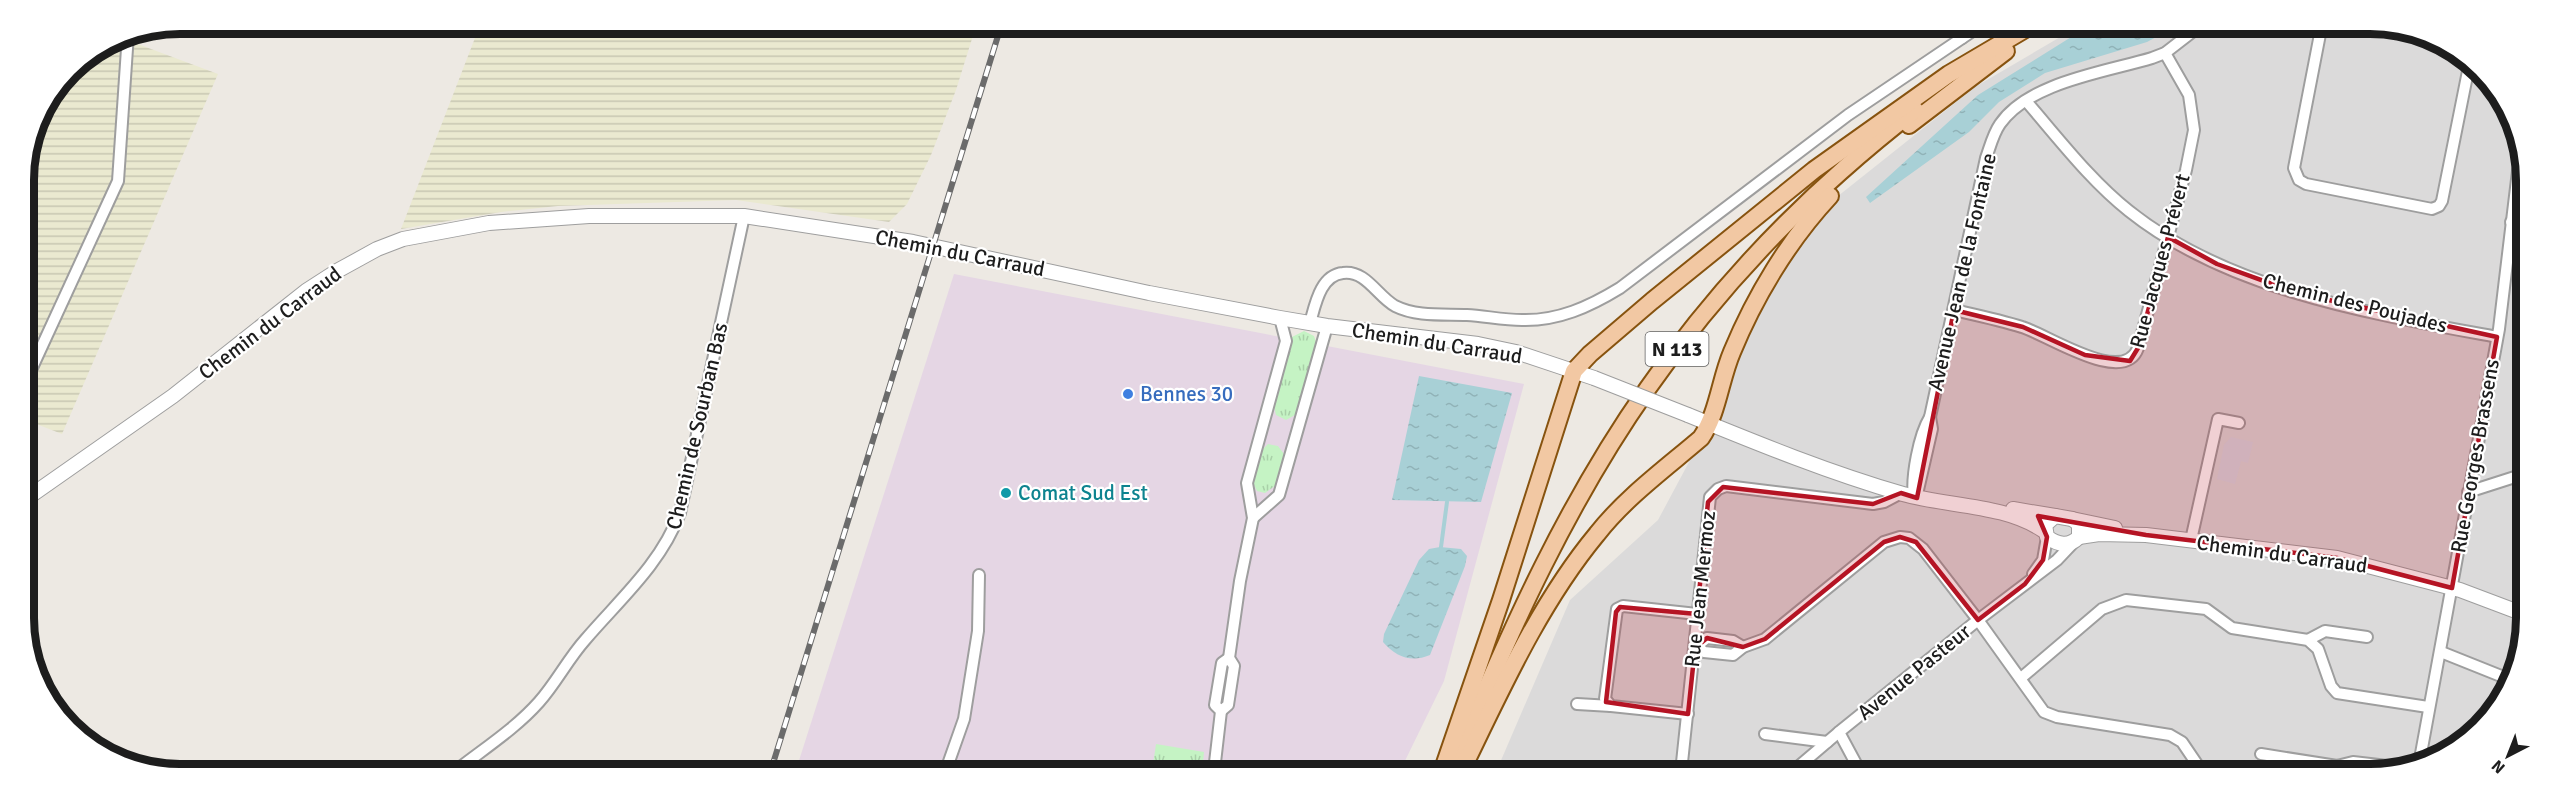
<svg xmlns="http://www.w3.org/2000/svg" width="2550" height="798" viewBox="0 0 2550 798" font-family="Signika,sans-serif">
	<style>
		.residential { fill: #dbdada }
		.industrial { fill: #e5d6e4 }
		.farmland { fill: url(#farmland-rules) }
		.park { fill: url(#park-tufts) }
		.plaza { fill: #d8d9e2 }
		.water { fill: url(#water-ripples) }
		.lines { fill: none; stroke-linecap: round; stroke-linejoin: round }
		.stream { stroke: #a8d0d6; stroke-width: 4 }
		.minor-casing { stroke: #9e9e9e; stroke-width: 14 }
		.tertiary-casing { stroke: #9e9e9e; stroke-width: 16 }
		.primary-casing { stroke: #87530f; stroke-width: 20 }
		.minor { stroke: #fff; stroke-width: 10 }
		.tertiary { stroke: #fff; stroke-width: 14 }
		.primary { stroke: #f2c8a3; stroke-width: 16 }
		.rail-casing { stroke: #6b6b6b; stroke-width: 6 }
		.rail { stroke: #fff; stroke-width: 4; stroke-dasharray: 11; stroke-linecap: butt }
		.tertiary-bridge-casing { stroke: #9e9e9e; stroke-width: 16; stroke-linecap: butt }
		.tertiary-bridge { stroke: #fff; stroke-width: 14 }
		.marked { fill: #b51424; fill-opacity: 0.2; stroke: #b51424; stroke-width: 4.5; stroke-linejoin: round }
		.shop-dot { fill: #3f7fe0; stroke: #fff; stroke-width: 2 }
		.culture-dot { fill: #0f9aa8; stroke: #fff; stroke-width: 2 }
		.labels { text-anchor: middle; stroke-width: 4.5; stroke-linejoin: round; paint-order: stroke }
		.shield { fill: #fff; stroke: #616161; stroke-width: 1.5 }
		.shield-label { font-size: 20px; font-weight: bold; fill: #1d1d1d }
		.street-label { font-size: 21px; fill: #1d1d1d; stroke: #fff }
		.shop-label { font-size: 21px; fill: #366cbe; stroke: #fff; text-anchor: start }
		.culture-label { font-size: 21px; fill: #0d838f; stroke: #fff; text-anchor: start }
		.rim { fill: none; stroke: #1d1d1d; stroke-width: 8 }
	</style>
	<defs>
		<pattern id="farmland-rules" width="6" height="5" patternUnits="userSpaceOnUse" patternTransform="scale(1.5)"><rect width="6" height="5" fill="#eae9d0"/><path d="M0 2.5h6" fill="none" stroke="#c8c7b2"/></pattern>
		<pattern id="park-tufts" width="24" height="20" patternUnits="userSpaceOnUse" patternTransform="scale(1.5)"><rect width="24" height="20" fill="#c5f3c4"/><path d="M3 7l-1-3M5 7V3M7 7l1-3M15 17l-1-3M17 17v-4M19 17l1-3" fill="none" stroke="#a9d0a8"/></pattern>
		<pattern id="water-ripples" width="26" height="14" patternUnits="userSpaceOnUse" patternTransform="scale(1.5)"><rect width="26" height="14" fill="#a8d0d6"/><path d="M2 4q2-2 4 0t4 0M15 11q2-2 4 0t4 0" fill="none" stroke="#90b2b7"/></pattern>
	</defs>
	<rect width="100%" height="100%" fill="#ede9e3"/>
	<polygon class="residential" points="2074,29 2410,29 2487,77 2523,150 2521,658 2499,705 2465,741 2380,774 1496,772 1570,600 1658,520 1719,406 1756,313 1818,212 1975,87"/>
	<polygon class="industrial" points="954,274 1524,384 1444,681 1400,771 796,770"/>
	<g class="farmland">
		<polygon points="480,25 976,26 956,90 931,155 907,204 889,222 736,200 558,206 501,212 401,229"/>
		<polygon points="119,37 218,74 62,434 26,420 24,170 40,111 70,70"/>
	</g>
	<g class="park">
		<polygon points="1304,331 1314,336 1316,342 1297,410 1295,415 1286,420 1276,415 1273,403 1292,337"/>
		<polygon points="1268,444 1278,446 1284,454 1275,486 1265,493 1257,491 1253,483 1260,452"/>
		<polygon points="1156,744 1204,752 1202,771 1152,771"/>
	</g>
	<polygon class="plaza" points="2231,437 2253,442 2248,463 2241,461 2235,484 2217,479 2224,445"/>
	<g class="water">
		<polygon points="2084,29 2171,29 2147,42 2045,73 1999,102 1969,132 1870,203 1866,197 1978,95"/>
		<polygon points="1419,376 1512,393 1481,502 1392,500"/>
		<path d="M1440 547 1461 549 1467 556 1465 566 1430 655C1411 663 1396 657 1383 642L1384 634 1419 560 1429 549Z"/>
	</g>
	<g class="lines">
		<polyline class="stream" points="1441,547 1447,502"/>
		<g class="minor-casing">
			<g id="minor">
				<polyline points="1954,28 1962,38"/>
				<polyline points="2321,29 2294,168 2299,180 2306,184 2432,209 2439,206 2442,201 2469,66"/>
				<path d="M2026 101C2059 139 2090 180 2129 211 2229 291 2374 314 2497 337"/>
				<polyline points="2511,222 2523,218"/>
				<path d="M1954 310C1976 315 2000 320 2022 327 2046 334 2124 387 2138 348L2186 170 2194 130 2189 95 2165 53"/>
				<path d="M1310 323C1315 306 1320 275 1343 273 1366 270 1377 296 1395 306 1417 317 1443 314 1467 315 1485 316 1503 320 1522 320 1558 321 1589 307 1620 288L1848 115 1977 28"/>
				<polyline points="25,383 118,181 128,34"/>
				<polyline points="1918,490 1932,429 1930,417"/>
				<polyline points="2468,492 2521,475"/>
				<path d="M1914 497C1911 477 1919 435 1930 417L1986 158C1990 147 1993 134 2000 124 2029 82 2106 72 2152 58L2165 53 2196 29"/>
				<polyline points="1253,518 1279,495 1327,326"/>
				<polyline points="2191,540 2218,419 2239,423"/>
				<polyline points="2033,574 2043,560 2047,537"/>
				<polyline points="2308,640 2325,631 2367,637"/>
				<polyline points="1695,644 1704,652 1733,655 1743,647 1765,639 1884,542 1900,537 1909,538 1923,549 1978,620 2044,712 2057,717 2170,735 2182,742 2203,773"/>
				<polyline points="1698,645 1707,638 1733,641 1743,647"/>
				<polyline points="2441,652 2511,680"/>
				<polyline points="2021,678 2102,609 2126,600 2206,609 2232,628 2308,640 2318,649 2331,686 2337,693 2428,707"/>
				<polyline points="1577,704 1611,706"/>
				<polyline points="1221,711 1228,705 1234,666 1229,658 1240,581 1253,518 1247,483 1286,341 1280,318"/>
				<polyline points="1688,714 1611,706 1605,699 1617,609 1623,606 1697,614"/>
				<polyline points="1765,734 1827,742"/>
				<polyline points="2261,754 2337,766 2353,762 2396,767"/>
				<polyline points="2420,759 2499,329 2521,146"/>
				<path d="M458 769C485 748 516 728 539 702 556 683 568 659 585 640 621 598 660 565 680 513L744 216"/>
				<polyline points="946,770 964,719 978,631 979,575"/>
				<polyline points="1214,771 1221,711 1215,705 1222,663 1229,658"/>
				<polyline points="1681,772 1710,497 1718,489 1726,486 1873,504 1884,502 1901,493"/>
				<polyline points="1792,772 1839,732"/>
				<polyline points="1861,773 1839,732 1978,620 2057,560 2074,542"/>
			</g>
		</g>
		<g class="tertiary-casing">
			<g id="tertiary">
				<path d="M1688 415C1759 444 1830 473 1903 494 1949 507 2004 504 2044 531"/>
				<polyline points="26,499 173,396 306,291 337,271 377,249 403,239 489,223 589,216 744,216 913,242 1149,293 1280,318 1327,326 1478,344 1516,352 1594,378"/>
				<polyline points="2013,509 2055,516"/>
				<path d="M2055 516 2072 519 2079 524V537C2069 547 2058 545 2047 537L2045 525Z"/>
				<polyline points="2072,519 2115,528"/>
				<polyline points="2079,537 2099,534 2146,535 2337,558 2460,590 2521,613"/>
			</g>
		</g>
		<g class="primary-casing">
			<g id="primary">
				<polyline points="1909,125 2006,51"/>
				<path d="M1459 754C1511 627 1569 500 1648 388 1721 283 1814 188 1915 110"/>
				<polyline points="1442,772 1501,600 1574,371 1590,354 1652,301 1814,170 1949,74 2027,28"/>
				<path d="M1461 772C1501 690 1539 604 1597 534 1626 497 1666 468 1701 438 1718 413 1720 380 1732 352 1755 296 1789 240 1830 196"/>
			</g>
		</g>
		<use href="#minor" class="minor"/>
		<use href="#tertiary" class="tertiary"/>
		<use href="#primary" class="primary"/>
		<g class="rail-casing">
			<polyline id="rail" points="771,770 1001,26"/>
		</g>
		<use href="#rail" class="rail"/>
		<g class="tertiary-bridge-casing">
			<polyline id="tertiary-bridge" points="1594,378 1688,415"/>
		</g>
		<use href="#tertiary-bridge" class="tertiary-bridge"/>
	</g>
	<path class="marked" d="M2168 237 2217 264 2297 293 2497 337 2452 588 2337 558 2146 535 2038 516 2047 537 2043 560 2025 584 1978 620 1916 542 1900 537 1884 542 1765 639 1743 647 1707 638 1695 648 1688 714 1606 702 1616 612 1620 607 1697 614 1708 502 1723 487 1873 504 1901 493 1917 498 1954 310 2023 327 2085 355 2130 361 2138 348Z"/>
	<circle class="shop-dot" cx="1128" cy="394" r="6"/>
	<circle class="culture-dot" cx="1006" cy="493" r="6"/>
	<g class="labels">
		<rect class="shield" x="1645.5" y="332" width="63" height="34" rx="4.5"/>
		<g class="shield-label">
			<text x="1677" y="356">N 113</text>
		</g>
		<g class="street-label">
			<text transform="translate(960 253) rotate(11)" y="7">Chemin du Carraud</text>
			<text transform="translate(2160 261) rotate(-75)" y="7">Rue Jacques Prévert</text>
			<text transform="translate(1962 272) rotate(-77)" y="7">Avenue Jean de la Fontaine</text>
			<text transform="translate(2355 303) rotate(14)" y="7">Chemin des Poujades</text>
			<text transform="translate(270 323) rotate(-37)" y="7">Chemin du Carraud</text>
			<text transform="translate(1437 343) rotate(9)" y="7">Chemin du Carraud</text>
			<text transform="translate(697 426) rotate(-77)" y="7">Chemin de Sourban Bas</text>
			<text transform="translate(2475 456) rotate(-80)" y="7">Rue Georges Brassens</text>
			<text transform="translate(2282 554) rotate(8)" y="7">Chemin du Carraud</text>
			<text transform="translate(1700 589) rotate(-84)" y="7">Rue Jean Mermoz</text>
			<text transform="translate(1914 672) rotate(-39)" y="7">Avenue Pasteur</text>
		</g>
		<g class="shop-label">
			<text x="1140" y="401">Bennes 30</text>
		</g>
		<g class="culture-label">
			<text x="1018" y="500">Comat Sud Est</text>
		</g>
	</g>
	<path d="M0 0H2550V798H0ZM180 34H2370A146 146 0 0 1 2516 180V618A146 146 0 0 1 2370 764H180A146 146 0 0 1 34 618V180A146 146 0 0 1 180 34Z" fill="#fff" fill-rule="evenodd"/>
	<path class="rim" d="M180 34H2370A146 146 0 0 1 2516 180V618A146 146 0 0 1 2370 764H180A146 146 0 0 1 34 618V180A146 146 0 0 1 180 34Z"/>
	<g transform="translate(2508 756) rotate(222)" stroke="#ffffff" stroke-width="4.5" paint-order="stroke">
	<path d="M0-4.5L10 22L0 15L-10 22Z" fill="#1d1d1d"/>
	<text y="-9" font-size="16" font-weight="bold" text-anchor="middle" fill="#1d1d1d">N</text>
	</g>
</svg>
